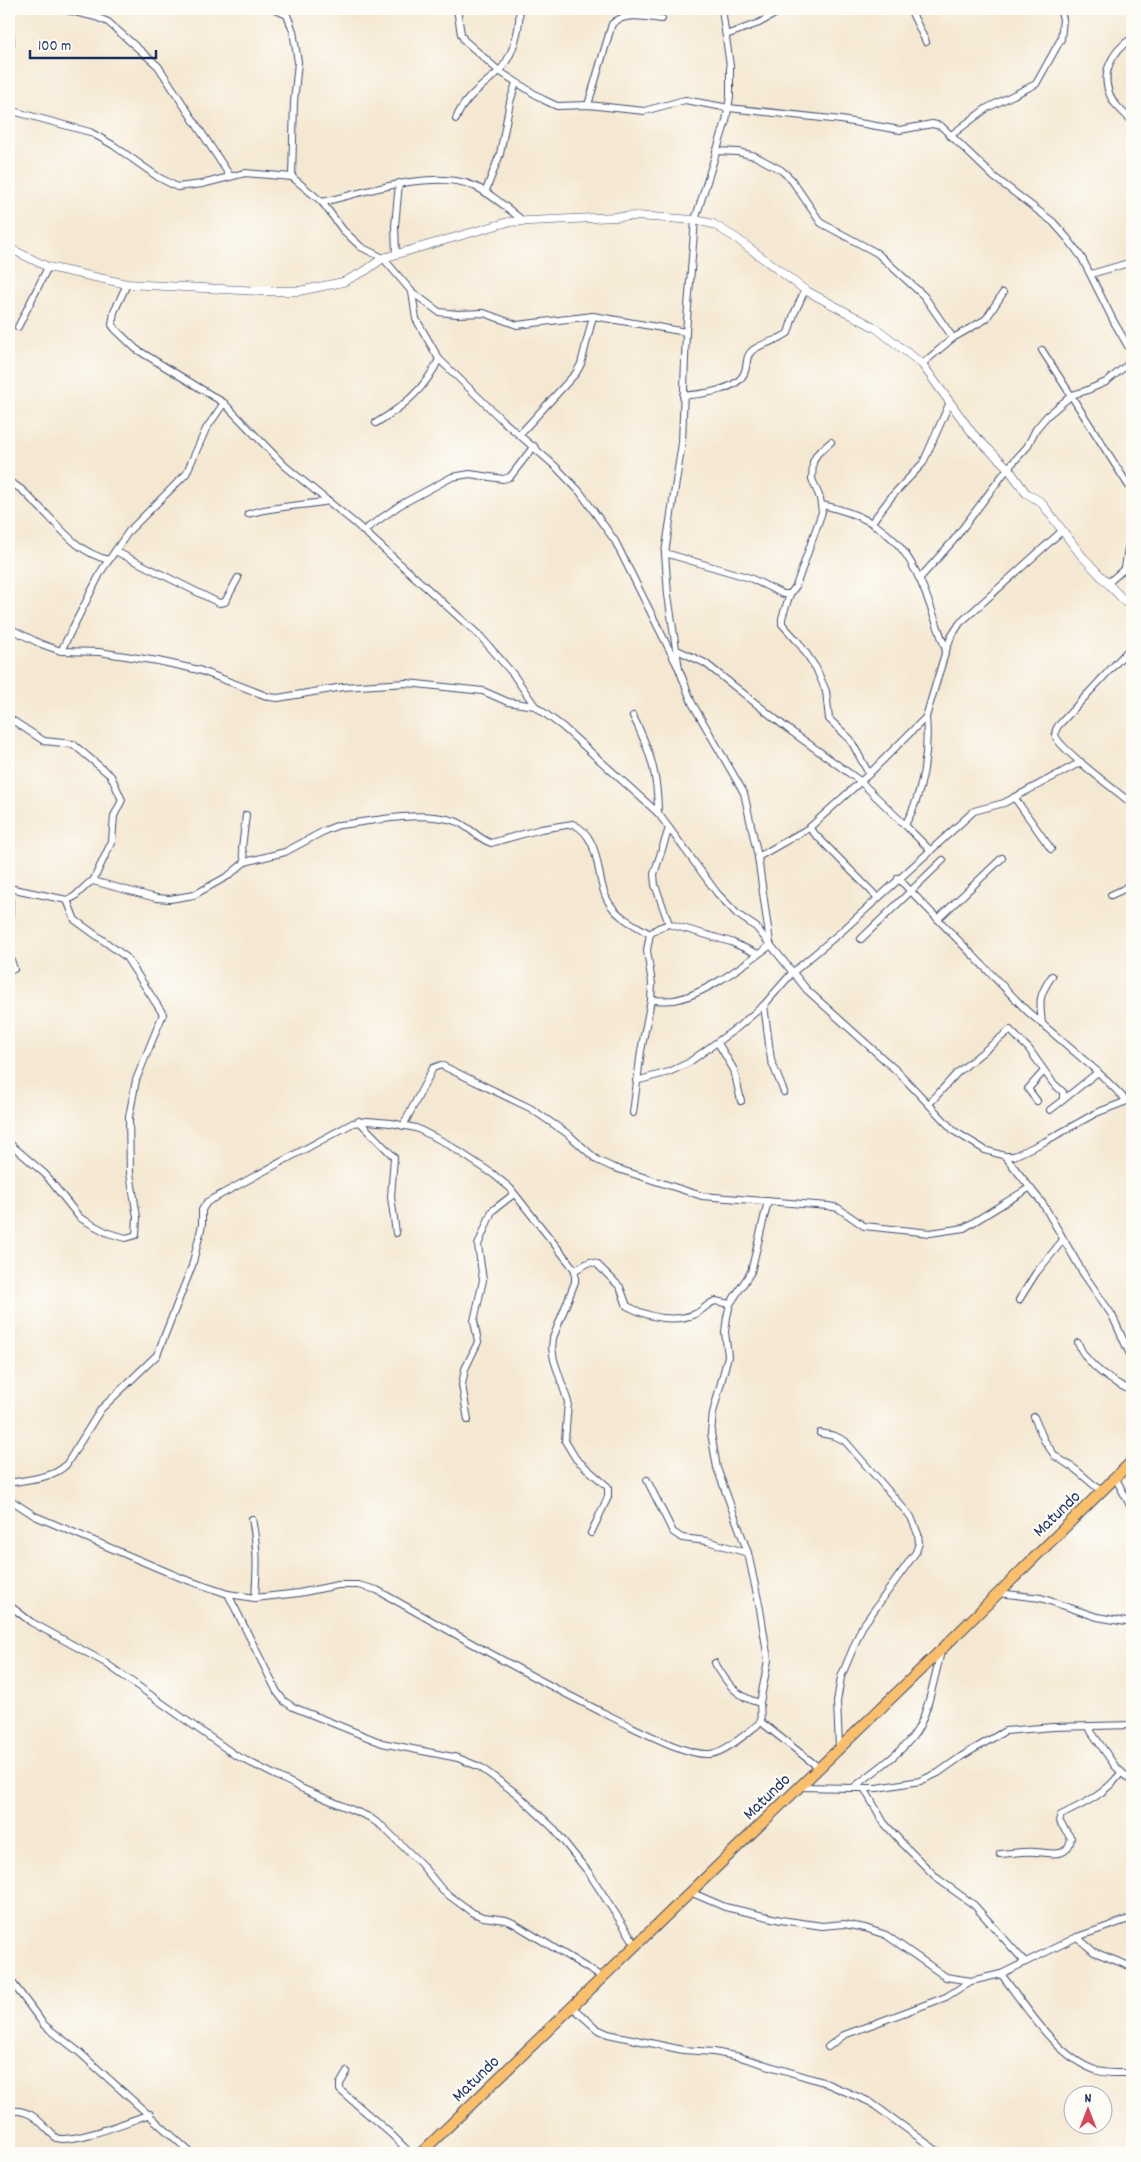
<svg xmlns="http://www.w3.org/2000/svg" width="1141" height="2162" viewBox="0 0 1141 2162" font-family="Dekko,sans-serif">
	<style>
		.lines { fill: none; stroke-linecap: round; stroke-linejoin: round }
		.minor-casing { stroke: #3c4b6f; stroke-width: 8 }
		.tertiary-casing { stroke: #3c4b6f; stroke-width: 9 }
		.primary-casing { stroke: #3c4b6f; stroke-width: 12 }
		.minor { stroke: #fff; stroke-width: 6 }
		.tertiary { stroke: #fff; stroke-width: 8 }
		.primary { stroke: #f9bf6c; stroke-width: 10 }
		.labels { text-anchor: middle; stroke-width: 4.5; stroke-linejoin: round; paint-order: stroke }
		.street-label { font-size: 18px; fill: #1b2f5e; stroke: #fdfcf7 }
	</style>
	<rect width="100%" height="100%" fill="#fdfcf7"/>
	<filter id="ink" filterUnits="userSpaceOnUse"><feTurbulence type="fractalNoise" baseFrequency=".02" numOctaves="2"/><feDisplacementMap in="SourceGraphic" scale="10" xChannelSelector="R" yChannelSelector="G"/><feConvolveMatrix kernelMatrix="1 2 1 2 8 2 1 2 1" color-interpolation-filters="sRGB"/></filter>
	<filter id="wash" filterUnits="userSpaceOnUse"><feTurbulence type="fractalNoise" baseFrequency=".0096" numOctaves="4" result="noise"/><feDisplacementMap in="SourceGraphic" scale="20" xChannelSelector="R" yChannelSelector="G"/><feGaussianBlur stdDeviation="1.12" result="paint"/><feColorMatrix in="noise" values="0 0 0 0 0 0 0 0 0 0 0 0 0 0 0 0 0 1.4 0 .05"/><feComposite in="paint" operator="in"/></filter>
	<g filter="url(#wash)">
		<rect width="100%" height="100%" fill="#f5e8d2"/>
	</g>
	<g filter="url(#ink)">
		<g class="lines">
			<g class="minor-casing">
				<g id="minor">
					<polyline points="62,9 96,17 108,22 158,66 230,176"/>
					<polyline points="274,9 287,15 293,31 298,62 294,102 292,177"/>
					<polyline points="457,9 461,34 464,40 499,71 544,100 557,106 588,105 644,111 685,100 729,108 841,120 900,130 932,124 941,126 994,177 1053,222 1068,239 1082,258 1114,322 1132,353"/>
					<polyline points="722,9 730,66 730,96 726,121 695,220 686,332 682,443 665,553 668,595 679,669 692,703 744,793 758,857 770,943"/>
					<polyline points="910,9 926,42"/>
					<polyline points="9,17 11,43 9,58"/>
					<polyline points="726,35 759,23 784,9"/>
					<path d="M1132 38C1111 52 1098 76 1113 101 1118 108 1126 115 1132 121"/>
					<path d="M588 105 612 24C624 12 646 17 662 19"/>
					<polyline points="9,110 90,132 113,145 158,177 177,187 202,184 245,173 292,177 322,202 343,230 361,247 383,258 412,292 439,312 457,314 484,313 517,325 593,316 686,332"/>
					<path d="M456 119C464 98 481 87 497 73 512 60 521 28 519 9"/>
					<polyline points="950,136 987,108 1036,84 1061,39 1063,19 1060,9"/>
					<polyline points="716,151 738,152 755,156 781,170 791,179 821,223 877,253 924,296 953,338"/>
					<polyline points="485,193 500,154 510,102 516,83"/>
					<path d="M322 202C363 193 435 168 474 186 492 194 507 208 522 220"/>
					<polyline points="396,254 395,226 399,183"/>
					<polyline points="1091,274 1132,262"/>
					<polyline points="127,284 114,312 112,325 115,329 136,349 224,403 285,466 356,524 481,637 513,674 535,706 563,727 658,813 717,893 737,914 756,927 807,990 899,1073 954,1131 985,1150 1005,1156 1014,1156 1044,1142 1096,1113 1127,1101 1132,1101"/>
					<polyline points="412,292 416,319 439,359 502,420 555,466 580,492 615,541 678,667"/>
					<polyline points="18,327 48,267"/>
					<polyline points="1042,350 1132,491"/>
					<polyline points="922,364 953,338 986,319 1003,293"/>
					<path d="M683 396C700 394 739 391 745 371 748 363 745 356 753 350 764 342 778 341 788 333L794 314 805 290"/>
					<path d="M376 423C404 406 425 389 439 359"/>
					<polyline points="520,434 576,373 581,364 593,316"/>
					<path d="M9 482C19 486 26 493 33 501 59 524 73 551 109 560"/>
					<path d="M822 505C911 524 918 574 946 650"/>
					<path d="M248 514C273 506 302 506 329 501"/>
					<polyline points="872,522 892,496 923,463 950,402"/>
					<polyline points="363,531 400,505 452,477 470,474 503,479 510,477 534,446"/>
					<polyline points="115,551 219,603 225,602 238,578"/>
					<polyline points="665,553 750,578 783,594 790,594 796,586 822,512 820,498 812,479 813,462 817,454 831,442"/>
					<polyline points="1125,568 1132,522"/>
					<polyline points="920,578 953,541 1008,468 1027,447 1036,429 1047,416 1072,395 1085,391 1106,382 1132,361"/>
					<polyline points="1108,583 1132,562"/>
					<polyline points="790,594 782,618 782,624 799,643 816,668 826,691 829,719 850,739 869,774"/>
					<polyline points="9,628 41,644 61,651 99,652 158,661 199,670 269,697 278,698 343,687 407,683 483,691 508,702 535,706"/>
					<path d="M1132 646 1058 726C1056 729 1054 733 1056 737 1062 751 1118 792 1132 804"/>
					<path d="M677 650 705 663 788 729 860 781 905 825C923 795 929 751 926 717"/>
					<polyline points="61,651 102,570 129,531 186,474 206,429 224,403"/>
					<path d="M633 716C650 750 658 775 658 813"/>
					<polyline points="9,718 44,741 73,744 111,776 122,800 114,816 112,841 93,881"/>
					<polyline points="1014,797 1051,849"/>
					<polyline points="905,825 930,850"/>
					<polyline points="669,828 654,874 655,885 669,924"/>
					<polyline points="809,828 878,898"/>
					<polyline points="9,836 10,839 9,846"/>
					<polyline points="758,857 809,828 869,774 926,717 946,650 951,637 960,623 1062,531"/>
					<polyline points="245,862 242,848 246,815"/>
					<polyline points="898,878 1027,1011 1098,1072 1127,1101"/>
					<path d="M9 888 67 900 74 897 89 883 93 881 156 898 170 899 194 895 228 876 245 862 285 852 326 830 339 825C376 821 419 810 455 821 468 825 478 839 491 843L541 829 573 824C605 839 593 884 612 907 621 919 637 926 650 934"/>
					<polyline points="10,889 9,954 14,969"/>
					<polyline points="1111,895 1122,890 1132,882"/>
					<polyline points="938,919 1002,858"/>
					<polyline points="861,939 943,860"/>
					<path d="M651 1000C658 1000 666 1001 674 1000 705 995 746 963 771 945"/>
					<polyline points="764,1005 771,1060 784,1092"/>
					<path d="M1042 1023C1039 1000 1039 995 1052 976"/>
					<polyline points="718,1043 734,1070 741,1101"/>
					<polyline points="636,1081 669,1072 688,1063 738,1027 764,1005 792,973 842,931 974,811 1004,803 1081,762"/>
					<polyline points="1063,1100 1098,1072"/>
					<polyline points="1037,1101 1028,1089 1044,1071"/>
					<polyline points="929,1104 957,1073 1010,1030 1029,1049 1053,1083 1063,1092 1063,1100 1050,1110"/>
					<polyline points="633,1113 641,1051 651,1000 652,984 647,950 650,934 658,928 669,924 731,942 758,954"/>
					<polyline points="359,1121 394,1157 391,1197 396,1233"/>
					<polyline points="403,1126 433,1068 441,1065 530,1108 568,1134 597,1160 612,1167 702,1196 828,1206 838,1208 864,1226 930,1233 964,1228 1029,1188"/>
					<polyline points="9,1143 45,1174 80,1218 108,1233 126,1238 136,1235 137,1217 130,1173 129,1117 136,1080 163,1014 126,957 75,920 67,900"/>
					<polyline points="1005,1156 1043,1204 1083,1273 1112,1315 1132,1359"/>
					<polyline points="768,1201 751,1272 730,1304 727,1317 725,1332 728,1356 713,1413 711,1433 717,1468 748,1553 760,1609 768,1660 760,1703 761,1722 818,1767"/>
					<path d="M575 1270 590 1262 597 1264 620 1287 627 1306C648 1317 673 1323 695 1314 702 1311 707 1304 715 1301L730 1304"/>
					<polyline points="1019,1300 1036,1273 1063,1240"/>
					<path d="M1078 1343C1086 1365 1112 1382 1132 1391"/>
					<polyline points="1034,1417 1044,1440 1055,1456 1075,1469 1101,1491"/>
					<polyline points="468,1420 462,1385 465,1369 478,1342 474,1321 483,1280 478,1245 492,1211 514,1194"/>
					<polyline points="820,1433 835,1436 845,1441 911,1517 918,1534 919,1543 916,1552 862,1627 841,1677 837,1702 839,1747"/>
					<polyline points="1115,1477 1132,1509"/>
					<polyline points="647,1480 673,1532 682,1538 707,1541 748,1553"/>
					<path d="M9 1483C28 1479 52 1479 66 1465L101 1409 157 1355 192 1266 202 1225V1210L207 1202 353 1123 367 1121 391 1123 416 1128 446 1143 493 1174 510 1188 575 1270V1282L553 1338 552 1348 554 1360 568 1402 565 1441 576 1459 608 1487V1497L591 1533"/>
					<polyline points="9,1499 35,1516 184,1579 228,1594 277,1692 284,1701 293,1707 382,1743 458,1758 480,1767 517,1794 553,1828 589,1873 636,1945"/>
					<path d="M252 1519C258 1548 257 1569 255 1598"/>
					<polyline points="998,1593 1041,1598 1097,1617 1132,1623"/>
					<path d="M228 1594 255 1598 299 1593 338 1585H358L377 1590C458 1636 538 1681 622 1722 643 1732 688 1756 710 1754 725 1753 749 1731 761 1722"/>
					<polyline points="9,1605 31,1622 104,1662 235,1755 303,1789 369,1817 383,1827 421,1864 443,1891 473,1913 483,1917 506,1920 513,1923 602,1977"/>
					<path d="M715 1663C726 1682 736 1697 760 1703"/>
					<polyline points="1088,1727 1115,1766 1132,1782"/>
					<path d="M800 1787 853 1788C873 1772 902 1753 916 1732 928 1714 935 1674 941 1652"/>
					<polyline points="853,1788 877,1788 920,1781 938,1773 962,1756 1005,1731 1053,1727 1132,1725"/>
					<polyline points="864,1788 884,1823 904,1845 938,1879 974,1905 1025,1962"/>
					<path d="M1000 1854C1012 1853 1025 1851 1036 1852 1052 1853 1068 1859 1071 1838L1059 1821 1061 1815C1085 1803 1104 1795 1121 1773"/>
					<polyline points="690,1892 725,1907 781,1920 822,1926 844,1924 865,1928 886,1935 946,1977 971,1981 1001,1974 1077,1937 1132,1918"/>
					<polyline points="1077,1937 1094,1952 1132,1967"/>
					<path d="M1001 1974C1026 2006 1057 2059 1098 2071 1109 2074 1121 2073 1132 2073"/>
					<polyline points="9,1978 44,2025 79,2052 191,2153"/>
					<polyline points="571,2006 597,2029 608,2034 683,2050 714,2052 740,2057 823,2082 870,2102 940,2153"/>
					<polyline points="828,2047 844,2035 946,1997 971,1981"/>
					<polyline points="347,2072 340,2084 340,2090 391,2134 410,2153"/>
					<path d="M9 2111C32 2108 40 2123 56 2138 74 2144 129 2121 150 2114"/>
				</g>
			</g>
			<g class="tertiary-casing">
				<polyline id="tertiary" points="9,248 48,267 127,284 260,291 299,291 343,282 365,271 383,258 508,222 637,216 695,220 713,224 736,238 805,290 876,328 922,364 973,434 1008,468 1026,493 1041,502 1081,555 1132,609"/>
			</g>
			<g class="primary-casing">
				<polyline id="primary" points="421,2153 942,1649 1132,1461"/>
			</g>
			<use href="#minor" class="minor"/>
			<use href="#tertiary" class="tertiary"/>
			<use href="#primary" class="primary"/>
		</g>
	</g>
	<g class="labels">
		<g class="street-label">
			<text transform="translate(1056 1513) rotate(-44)" y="6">Matundo</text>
			<text transform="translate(766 1796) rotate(-44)" y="6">Matundo</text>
			<text transform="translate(475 2078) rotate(-44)" y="6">Matundo</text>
		</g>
	</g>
	<rect width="1141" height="2162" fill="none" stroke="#fdfcf7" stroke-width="30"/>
	<g transform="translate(1088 2110)"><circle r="24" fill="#fdfcf7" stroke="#a3aaba"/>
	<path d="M0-4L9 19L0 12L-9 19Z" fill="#d1495b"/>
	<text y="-8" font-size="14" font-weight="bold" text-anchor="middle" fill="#1b2f5e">N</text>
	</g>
	<path d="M30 50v8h126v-8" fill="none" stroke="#1b2f5e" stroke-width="2.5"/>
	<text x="38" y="50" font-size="15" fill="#1b2f5e" stroke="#fdfcf7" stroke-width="4" paint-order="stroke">100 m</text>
</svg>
